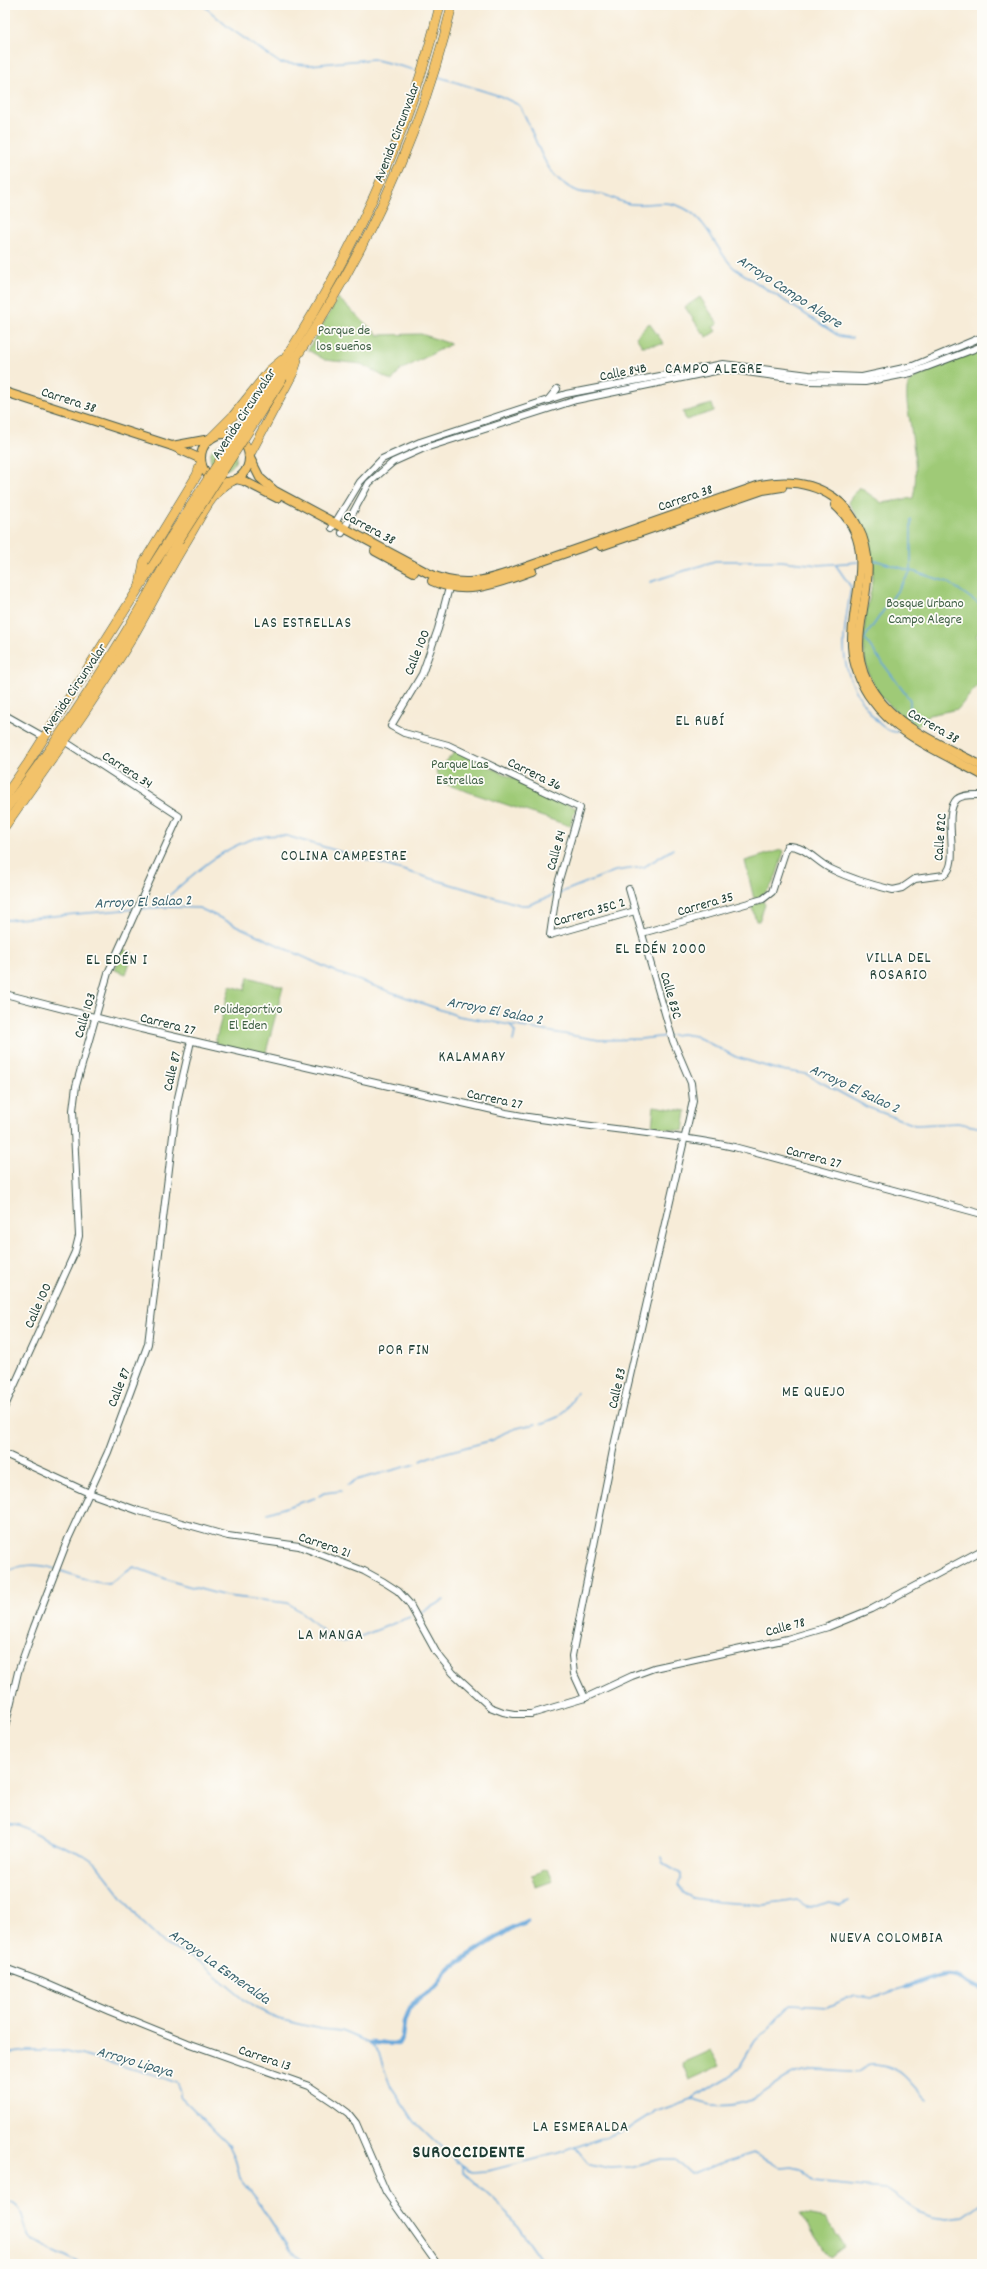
<svg xmlns="http://www.w3.org/2000/svg" width="987" height="2269" viewBox="0 0 987 2269" font-family="Dekko,sans-serif">
	<style>
		.green { fill: #9fca77; stroke: #5f8456 }
		.lines { fill: none; stroke-linecap: round; stroke-linejoin: round }
		.stream { stroke: #67a7da; stroke-width: 1.5 }
		.canal { stroke: #67a7da; stroke-width: 4.5 }
		.minor-casing { stroke: #3f574d; stroke-width: 8 }
		.major-casing { stroke: #3f574d; stroke-width: 10 }
		.highway-casing { stroke: #3f574d; stroke-width: 10 }
		.minor { stroke: #fff; stroke-width: 6 }
		.major { stroke: #f2c26a; stroke-width: 8 }
		.highway { stroke: #f2c26a; stroke-width: 9 }
		.highway-bridge-casing { stroke: #3f574d; stroke-width: 10; stroke-linecap: butt }
		.highway-bridge { stroke: #f2c26a; stroke-width: 9 }
		.labels { text-anchor: middle; stroke-width: 3.5; stroke-linejoin: round; paint-order: stroke }
		.street-label { font-size: 14px; fill: #1f3d34; stroke: #fdfcf7 }
		.park-label { font-size: 14px; fill: #3f6045; stroke: #fdfcf7 }
		.water-label { font-size: 15px; font-style: italic; fill: #38626e; stroke: #fdfcf7 }
		.neighbourhood-label { font-size: 15px; letter-spacing: 1px; fill: #1f3d34; stroke: #fdfcf7 }
		.district-label { font-size: 18px; font-weight: bold; letter-spacing: 1px; fill: #1f3d34; stroke: #fdfcf7 }
	</style>
	<rect width="100%" height="100%" fill="#fdfcf7"/>
	<filter id="ink" filterUnits="userSpaceOnUse"><feTurbulence type="fractalNoise" baseFrequency=".025" numOctaves="2"/><feDisplacementMap in="SourceGraphic" scale="8" xChannelSelector="R" yChannelSelector="G"/><feConvolveMatrix kernelMatrix="1 2 1 2 8 2 1 2 1" color-interpolation-filters="sRGB"/></filter>
	<filter id="wash" filterUnits="userSpaceOnUse"><feTurbulence type="fractalNoise" baseFrequency=".012" numOctaves="4" result="noise"/><feDisplacementMap in="SourceGraphic" scale="16" xChannelSelector="R" yChannelSelector="G"/><feGaussianBlur stdDeviation="0.9" result="paint"/><feColorMatrix in="noise" values="0 0 0 0 0 0 0 0 0 0 0 0 0 0 0 0 0 1.4 0 .05"/><feComposite in="paint" operator="in"/></filter>
	<g filter="url(#wash)">
		<rect width="100%" height="100%" fill="#f7ecd8"/>
		<g class="green">
			<polygon points="700,297 718,324 713,327 716,331 707,337 704,333 703,334 685,307"/>
			<polygon points="338,298 378,335 421,334 451,344 399,371 392,381 361,364 325,360 308,350"/>
			<polygon points="649,323 664,344 642,346 636,337"/>
			<path d="M982 349V628L976 636 982 640V680L958 709 929 715 917 727C872 698 857 668 866 614 869 598 874 582 873 566 871 542 861 521 848 502L859 487 882 503 913 498C919 473 913 446 910 421 908 411 906 400 907 390 908 383 912 379 918 376Z"/>
			<polygon points="712,404 714,411 686,420 683,412"/>
			<circle cx="223" cy="457" r="13"/>
			<polygon points="456,751 576,808 570,826 442,783 436,772"/>
			<path d="M781 850 784 851C777 871 776 891 754 899L745 861Z"/>
			<polygon points="763,901 765,905 759,921 756,921 751,904"/>
			<polygon points="122,949 133,953 126,974 115,970"/>
			<polygon points="248,977 283,987 265,1056 215,1043 230,986 245,990"/>
			<polygon points="654,1106 686,1111 683,1131 652,1127"/>
			<polygon points="548,1869 553,1881 536,1887 531,1875"/>
			<polygon points="711,2050 720,2066 689,2080 682,2063"/>
			<polygon points="800,2214 826,2219 845,2247 830,2258"/>
		</g>
		<g class="lines">
			<g class="stream">
				<polyline points="203,5 228,27 280,63 310,65 373,59 415,70"/>
				<path d="M439 77 500 96 519 105C537 133 540 177 577 191 585 194 593 193 601 194 612 196 621 204 633 204 655 206 667 197 689 211 710 225 716 251 734 268L839 336 852 338"/>
				<polyline points="871,561 878,561 948,582 982,606"/>
				<path d="M835 564 851 587C843 639 835 666 869 711 876 721 885 732 897 732"/>
				<polyline points="650,582 715,561 781,561 819,565 858,562"/>
				<polyline points="864,638 910,700 910,723"/>
				<polyline points="863,640 911,571 911,519"/>
				<polyline points="557,894 615,871 644,867 673,849"/>
				<path d="M157 907C189 877 239 828 287 836L521 905H528L554 895"/>
				<polyline points="139,909 166,907 199,908 338,973 458,1016 599,1040 640,1039 669,1036"/>
				<polyline points="5,920 135,909"/>
				<polyline points="511,1026 515,1032 513,1041"/>
				<polyline points="672,1035 682,1034 695,1036 736,1057 775,1069 806,1074 867,1107 915,1125 958,1123 982,1128"/>
				<polyline points="541,1424 558,1417 566,1410 577,1392"/>
				<path d="M421 1461 429 1457 493 1440C504 1431 522 1426 536 1424"/>
				<polyline points="348,1485 356,1480 416,1464"/>
				<polyline points="319,1496 324,1493 341,1491"/>
				<polyline points="268,1513 315,1498"/>
				<polyline points="58,1570 91,1581 108,1584 134,1567 177,1583 226,1596 288,1603 301,1612 336,1642 349,1641 410,1617"/>
				<path d="M5 1573C18 1564 39 1563 55 1569"/>
				<polyline points="418,1614 444,1600"/>
				<polyline points="5,1823 19,1825 50,1841 84,1855 96,1863 140,1920 166,1945 198,1961 252,2006 278,2019 321,2029 342,2031 371,2043 379,2054 390,2085 415,2122 461,2166 471,2172 488,2171 558,2153 628,2129 655,2112 691,2099 729,2077 740,2066 755,2041 791,2005 828,2007 854,1995 873,1997 907,1987"/>
				<polyline points="662,1857 664,1864 681,1874 681,1879 678,1885 684,1893 692,1898 719,1902 764,1905 797,1900 806,1906 815,1906 830,1902 840,1905 849,1901"/>
				<polyline points="5,2054 26,2051 66,2051 155,2075 177,2083 181,2092 180,2097 229,2145 235,2158 240,2178 256,2198 289,2249 308,2264"/>
				<path d="M854 2072C861 2071 865 2064 871 2064 902 2063 908 2083 927 2100"/>
				<path d="M691 2099C708 2107 732 2108 751 2100 767 2093 779 2079 796 2073 812 2067 834 2072 851 2072"/>
				<polyline points="575,2147 589,2164 610,2168 630,2167 661,2159 675,2159 692,2175 718,2164 754,2153 781,2168 792,2167 801,2169 813,2182 885,2189 918,2212 933,2217 947,2219 963,2217 982,2203"/>
				<polyline points="462,2168 464,2173 508,2213 544,2264"/>
				<path d="M5 2201C27 2205 21 2225 30 2239L82 2264"/>
			</g>
			<g class="canal">
				<path d="M907 1987C921 1982 944 1970 959 1977 967 1980 973 1987 982 1988"/>
				<polyline points="371,2043 398,2044 402,2037 404,2022 409,2009 417,2000 438,1985 448,1969 513,1927 527,1921"/>
			</g>
		</g>
	</g>
	<g filter="url(#ink)">
		<g class="lines">
			<g class="minor-casing">
				<g id="minor">
					<polyline points="548,400 557,389"/>
					<polyline points="332,528 360,482 382,459 420,442 566,394 723,364 809,375 862,377 913,366 982,337"/>
					<polyline points="342,533 369,483 393,462 422,449 576,400 725,369 810,381 865,382 911,373 982,346"/>
					<polyline points="450,584 438,629 422,674 391,726 404,733 448,745 580,808 557,887 550,935 635,911"/>
					<polyline points="5,715 44,737"/>
					<path d="M642 933 763 899 772 892 787 846C805 845 816 862 831 869 851 879 872 885 893 890L902 888 915 879 944 875C962 863 941 814 957 799 963 794 975 795 982 795"/>
					<path d="M5 994 141 1029 506 1113C582 1128 659 1131 734 1147L982 1214"/>
					<polyline points="5,1406 75,1252 79,1236 73,1110 76,1086 108,973 179,816 64,741"/>
					<polyline points="5,1454 89,1493 139,1511 228,1536 299,1546 364,1571 384,1582 398,1591 409,1603 436,1652 453,1673 490,1707 503,1712 514,1714 531,1714 585,1698 632,1676 654,1668 787,1639 828,1627 872,1609 982,1550"/>
					<polyline points="585,1698 574,1674 572,1656 613,1450 693,1101 691,1083 673,1041 629,889"/>
					<polyline points="5,1727 18,1672 34,1627 68,1539 108,1452 148,1344 177,1102 191,1041"/>
					<polyline points="5,1968 40,1981 109,2011 188,2043 309,2086 336,2104 348,2113 356,2123 386,2192 437,2264"/>
				</g>
			</g>
			<g class="major-casing">
				<g id="major">
					<polyline points="5,392 172,446 201,459"/>
					<circle cx="225" cy="458" r="24"/>
					<polyline points="172,446 210,439"/>
					<path d="M249 456 260 478 275 491 428 573C464 590 487 580 523 568L760 485C785 480 811 482 833 497 845 505 851 514 858 527 886 580 842 632 867 681 891 727 939 743 982 766"/>
					<polyline points="236,479 244,481 277,498"/>
					<path d="M835 505C881 546 850 597 852 646 853 664 861 686 872 700 897 736 945 754 982 775"/>
					<polyline points="601,546 763,490 782,487"/>
					<polyline points="375,551 414,572"/>
					<path d="M432 581C467 597 498 583 532 571"/>
				</g>
			</g>
			<g class="highway-casing">
				<g id="highway">
					<path d="M276 373C350 261 409 135 440 5"/>
					<path d="M283 377C360 264 421 139 452 5"/>
					<polyline points="210,439 233,416 270,370 282,360"/>
					<polyline points="249,456 293,373 297,361"/>
					<polyline points="140,585 144,562 197,475 201,463"/>
					<polyline points="5,796 28,763 171,537"/>
					<path d="M5 810C70 726 127 635 178 541"/>
					<path d="M5 826C48 764 93 703 132 638 151 606 167 572 187 540 199 521 211 491 232 481"/>
				</g>
			</g>
			<use href="#minor" class="minor"/>
			<use href="#major" class="major"/>
			<use href="#highway" class="highway"/>
			<g class="highway-bridge-casing">
				<g id="highway-bridge">
					<polyline points="171,537 276,373"/>
					<polyline points="178,541 283,377"/>
				</g>
			</g>
			<use href="#highway-bridge" class="highway-bridge"/>
		</g>
	</g>
	<g class="labels">
		<g class="street-label">
			<text transform="translate(396 132) rotate(-69)" y="5">Avenida Circunvalar</text>
			<text transform="translate(623 371) rotate(-11)" y="5">Calle 84B</text>
			<text transform="translate(69 399) rotate(18)" y="5">Carrera 38</text>
			<text transform="translate(243 413) rotate(-57)" y="5">Avenida Circunvalar</text>
			<text transform="translate(685 497) rotate(-19)" y="5">Carrera 38</text>
			<text transform="translate(370 527) rotate(28)" y="5">Carrera 38</text>
			<text transform="translate(416 652) rotate(-68)" y="5">Calle 100</text>
			<text transform="translate(73 688) rotate(-56)" y="5">Avenida Circunvalar</text>
			<text transform="translate(934 725) rotate(30)" y="5">Carrera 38</text>
			<text transform="translate(128 769) rotate(33)" y="5">Carrera 34</text>
			<text transform="translate(535 773) rotate(26)" y="5">Carrera 36</text>
			<text transform="translate(939 837) rotate(-86)" y="5">Calle 82C</text>
			<text transform="translate(555 850) rotate(-74)" y="5">Calle 84</text>
			<text transform="translate(705 903) rotate(-16)" y="5">Carrera 35</text>
			<text transform="translate(589 911) rotate(-16)" y="5">Carrera 35C 2</text>
			<text transform="translate(672 995) rotate(74)" y="5">Calle 83C</text>
			<text transform="translate(84 1015) rotate(-73)" y="5">Calle 103</text>
			<text transform="translate(168 1023) rotate(14)" y="5">Carrera 27</text>
			<text transform="translate(171 1071) rotate(-77)" y="5">Calle 87</text>
			<text transform="translate(495 1098) rotate(12)" y="5">Carrera 27</text>
			<text transform="translate(814 1156) rotate(15)" y="5">Carrera 27</text>
			<text transform="translate(37 1305) rotate(-66)" y="5">Calle 100</text>
			<text transform="translate(118 1387) rotate(-68)" y="5">Calle 87</text>
			<text transform="translate(616 1388) rotate(-77)" y="5">Calle 83</text>
			<text transform="translate(325 1544) rotate(19)" y="5">Carrera 21</text>
			<text transform="translate(785 1626) rotate(-15)" y="5">Calle 78</text>
			<text transform="translate(265 2057) rotate(19)" y="5">Carrera 13</text>
		</g>
		<g class="park-label">
			<text x="344" y="334">Parque de<tspan x="344" dy="16">los sueños</tspan></text>
			<text x="925" y="607">Bosque Urbano<tspan x="925" dy="16">Campo Alegre</tspan></text>
			<text x="460" y="768">Parque Las<tspan x="460" dy="16">Estrellas</tspan></text>
			<text x="248" y="1013">Polideportivo<tspan x="248" dy="16">El Eden</tspan></text>
		</g>
		<g class="water-label">
			<text transform="translate(790 291) rotate(33)" y="5">Arroyo Campo Alegre</text>
			<text transform="translate(143 901) rotate(-2)" y="5">Arroyo El Salao 2</text>
			<text transform="translate(495 1010) rotate(11)" y="5">Arroyo El Salao 2</text>
			<text transform="translate(855 1088) rotate(25)" y="5">Arroyo El Salao 2</text>
			<text transform="translate(220 1966) rotate(35)" y="5">Arroyo La Esmeralda</text>
			<text transform="translate(135 2061) rotate(16)" y="5">Arroyo Lipaya</text>
		</g>
		<g class="neighbourhood-label">
			<text x="714" y="373">CAMPO ALEGRE</text>
			<text x="303" y="627">LAS ESTRELLAS</text>
			<text x="700" y="725">EL RUBÍ</text>
			<text x="344" y="860">COLINA CAMPESTRE</text>
			<text x="661" y="953">EL EDÉN 2000</text>
			<text x="899" y="962">VILLA DEL<tspan x="899" dy="17">ROSARIO</tspan></text>
			<text x="117" y="964">EL EDÉN I</text>
			<text x="472" y="1061">KALAMARY</text>
			<text x="404" y="1354">POR FIN</text>
			<text x="814" y="1396">ME QUEJO</text>
			<text x="331" y="1639">LA MANGA</text>
			<text x="887" y="1942">NUEVA COLOMBIA</text>
			<text x="581" y="2131">LA ESMERALDA</text>
		</g>
		<g class="district-label">
			<text x="469" y="2157">SUROCCIDENTE</text>
		</g>
	</g>
	<rect width="987" height="2269" fill="none" stroke="#fdfcf7" stroke-width="20"/>
</svg>
